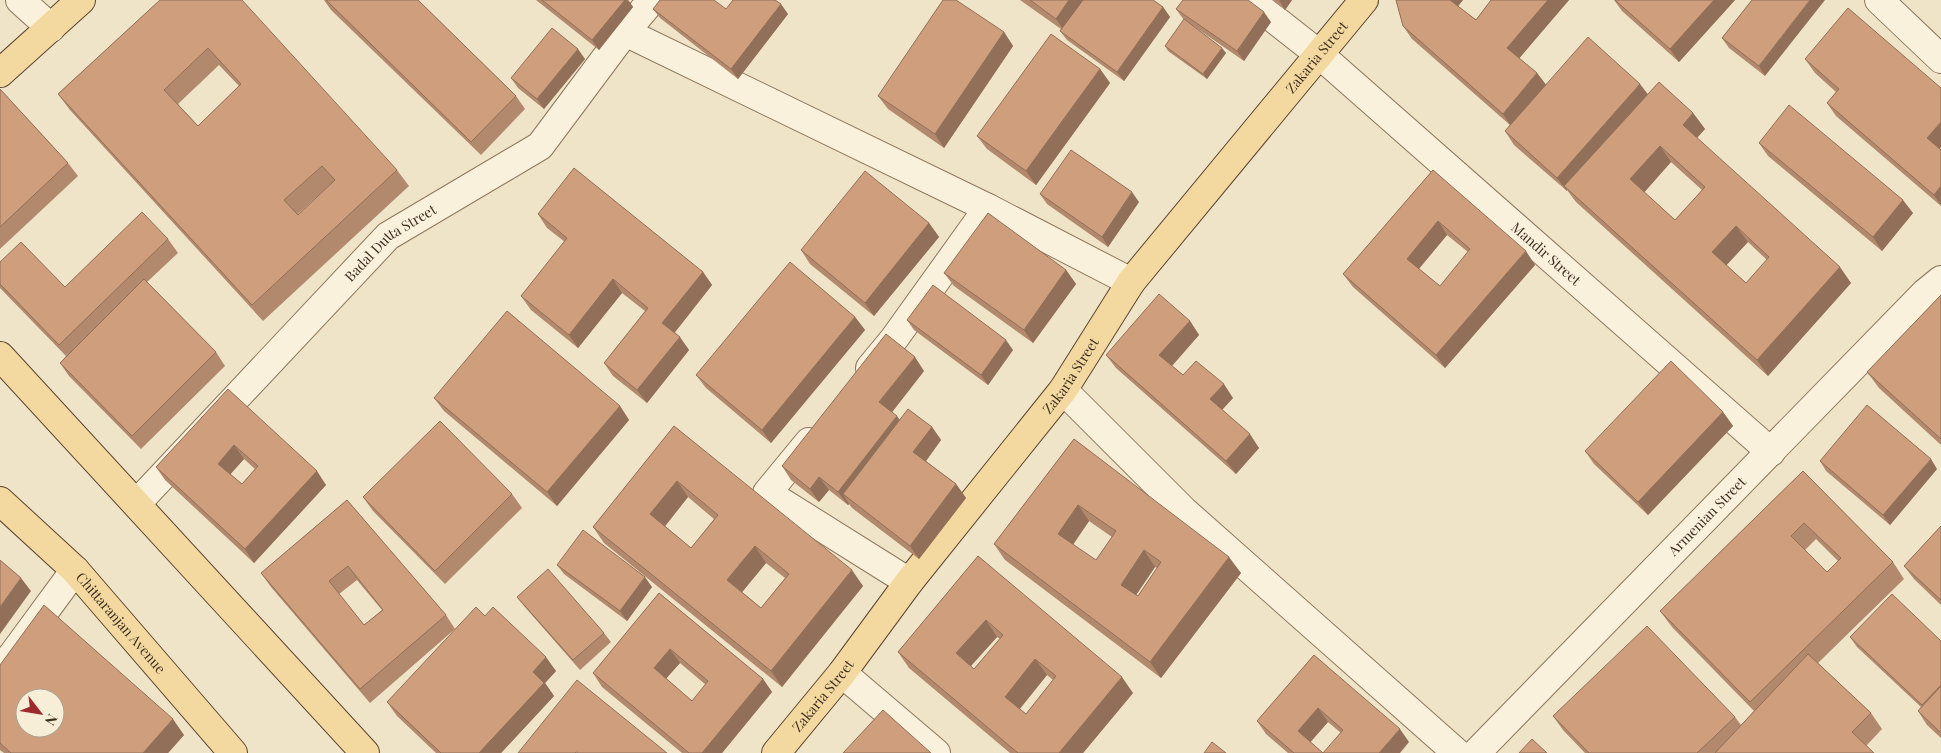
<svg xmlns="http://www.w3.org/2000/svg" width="1941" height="753" viewBox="0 0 1941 753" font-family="'Playfair Display',serif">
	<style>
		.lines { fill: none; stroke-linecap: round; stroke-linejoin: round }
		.minor-casing { stroke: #8d765c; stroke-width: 30 }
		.major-casing { stroke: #5b4430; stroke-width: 30 }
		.minor { stroke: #faf1dc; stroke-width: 28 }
		.major { stroke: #f3d9a0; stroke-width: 28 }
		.wall { fill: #b2896c; fill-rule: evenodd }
		.shaded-wall { fill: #916f58 }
		.building { fill: #cf9f7d; stroke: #916f58; fill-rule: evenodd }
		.labels { text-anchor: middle; stroke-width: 4; stroke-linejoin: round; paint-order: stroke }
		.street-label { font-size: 14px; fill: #3d2e20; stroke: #f7eed8 }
	</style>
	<rect width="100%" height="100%" fill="#f0e4c8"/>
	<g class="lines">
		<g class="minor-casing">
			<g id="minor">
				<polyline points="20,0 51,28"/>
				<path id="s1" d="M1250 0 1320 55 1771 452"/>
				<polyline points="1879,0 1941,59"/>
				<polyline points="625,32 988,208 1131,282"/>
				<polyline points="870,368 894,339 988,208"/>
				<polyline points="1063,390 1184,511 1457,753"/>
				<polyline points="809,442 767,493 909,582"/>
				<path id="s2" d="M137 503 388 236 540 146 625 32 652 0"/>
				<polyline points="0,672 75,570"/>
				<polyline points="842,673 936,753"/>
				<path id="s3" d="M1476 753 1925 293 1941 280"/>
			</g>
		</g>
		<g class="major-casing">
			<g id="major">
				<polyline points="0,73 81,0"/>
				<polyline points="0,356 365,753"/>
				<path id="s4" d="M0 501 75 570 233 753"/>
				<path id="s5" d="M776 753 842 673 909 582 1063 390 1131 282 1364 0"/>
			</g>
		</g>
		<use href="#minor" class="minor"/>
		<use href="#major" class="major"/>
	</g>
	<g class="wall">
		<path d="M160 0 397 170 409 186 263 321 70 110 58 94ZM219 65 239 86 198 126 178 104ZM333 182 298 215V214Z"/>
		<polygon points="324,0 418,0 516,96 525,109 481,155 331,10"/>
		<polygon points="536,0 628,0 633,7 599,50"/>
		<polygon points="1020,0 1153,0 1163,7 1170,17 1124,81 1067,40 1060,31 1061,29"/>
		<polygon points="1272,0 1292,0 1285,10"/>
		<path d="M1396 0H1463L1458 6 1476 20 1491 0H1569L1519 58 1537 73 1546 85 1648 94 1693 113 1705 129 1697 138 1851 283 1768 376 1576 202 1567 190V191L1514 145 1505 131 1510 125 1412 39 1403 26ZM1671 162 1702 190 1675 220 1644 192ZM1748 242 1767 260 1746 283 1726 265Z"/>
		<polygon points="1614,0 1735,0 1679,62 1622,11"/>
		<polygon points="1752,0 1765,76 1729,48 1722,38"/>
		<polygon points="653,9 726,9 788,14 738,79 660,18"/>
		<polygon points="1176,9 1271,22 1244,61 1192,25 1226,53 1207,79 1168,51 1165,46 1184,20"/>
		<polygon points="1004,32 1013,46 944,148 888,109 878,96"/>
		<polygon points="585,59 544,109 518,88 511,78"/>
		<polygon points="1805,59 1941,147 1940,149 1941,150 1941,206 1836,116 1827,103 1836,92 1815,73"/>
		<polygon points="1100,69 1110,83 1036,185 987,149 977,136"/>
		<polygon points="0,89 68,163 78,176 0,249"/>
		<polygon points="1759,143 1913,213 1882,251 1768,156"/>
		<path d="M1433 170 1535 265 1445 368 1353 287 1343 274ZM1447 235 1468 252 1440 286 1419 269Z"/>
		<polygon points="1040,194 1139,202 1108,247 1047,204"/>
		<polygon points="538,214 703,272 712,285 675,332 689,350 647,403 613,376 604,363 645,311 622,293 578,348 531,310 521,296 565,242 547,228"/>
		<polygon points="929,223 939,237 874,316 810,264 801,250"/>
		<polygon points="168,239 178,253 147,282 216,352 225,366 141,449 69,376 60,363 66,356 0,288 0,262 65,287"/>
		<polygon points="1066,270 1076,284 1033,343 954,286 944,273"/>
		<polygon points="1941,295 1941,445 1879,388 1867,372"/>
		<polygon points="855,317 865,330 771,443 706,388 696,375"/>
		<polygon points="907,320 1013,350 988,385 914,330"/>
		<polygon points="1190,321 1199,335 1172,366 1183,375 1233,398 1222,410 1259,448 1236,474 1116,368 1106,355"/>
		<polygon points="924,371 892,412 899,420 932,427 941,440 926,461 956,484 966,498 919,559 852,508 849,504 848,505 829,490 819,502 791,480 782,466"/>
		<path d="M228 389 326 485 254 563 165 480 156 467ZM244 459 255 469 242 484 230 474Z"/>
		<polygon points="434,398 620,406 629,420 557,506 444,411"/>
		<polygon points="1723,412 1733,426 1648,515 1594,464 1585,451"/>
		<path d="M674 426 863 586 782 687 604 543 593 527ZM688 497 714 519 691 548 665 526ZM766 563 785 578 761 608 742 592Z"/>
		<path d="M1074 439 1241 573 1161 678 1005 560 994 544ZM1089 521 1112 537 1096 560 1073 545ZM1155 567 1157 568 1138 596 1136 595Z"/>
		<polygon points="1820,461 1937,469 1890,525 1826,471"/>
		<path d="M1803 471 1893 562 1904 579 1818 663 1871 713 1882 729 1866 746 1874 753H1585L1563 730 1553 716 1735 717 1741 725 1754 711 1672 627 1660 611ZM1816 539 1838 561 1827 572 1805 550Z"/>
		<polygon points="512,494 522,508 445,584 373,511 363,497"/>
		<path d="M347 500 446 615 455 629 370 703 271 587 261 573ZM357 580 382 610 364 625 339 594Z"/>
		<polygon points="1941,526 1941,605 1914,579 1904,566"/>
		<path d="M978 556 1133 693 1083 753H1010L909 668 898 652ZM997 637 1000 639 974 669 971 666ZM1047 675 1053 680 1026 714 1020 709Z"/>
		<polygon points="557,565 652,587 627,621 564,574"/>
		<path d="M659 593 763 679 772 692 722 753H682L602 687 593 673ZM680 663 706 685 692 701 666 678Z"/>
		<polygon points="517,597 604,633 611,642 580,670 524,606"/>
		<polygon points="485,616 556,671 545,683 554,696 501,753 436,753 397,716 387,702"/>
		<polygon points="1850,637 1941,641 1941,738 1927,725 1918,711 1921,707 1857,647"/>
		<polygon points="1314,655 1409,742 1341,733 1328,722 1310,742 1323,753 1288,753 1266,734 1257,721"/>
		<polygon points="0,665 184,735 168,753 4,753 0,750"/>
	</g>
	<g class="shaded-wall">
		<polygon points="625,0 628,0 633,7 599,50 592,40"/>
		<polygon points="1069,0 1088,0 1065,32 1056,19"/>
		<polygon points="1279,0 1292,0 1285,10"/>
		<polygon points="1448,0 1463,0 1455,10"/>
		<polygon points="1548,0 1569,0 1517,61 1507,48"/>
		<polygon points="1714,0 1735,0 1679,62 1670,49"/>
		<polygon points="1810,0 1825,0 1765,76 1759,66"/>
		<polygon points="781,4 788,14 738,79 731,69"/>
		<polygon points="1163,7 1170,17 1124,81 1117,72"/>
		<polygon points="1264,12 1271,22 1244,61 1237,51"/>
		<polygon points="1004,32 1013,46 944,148 935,134"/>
		<polygon points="1222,48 1226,53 1207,79 1203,74"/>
		<polygon points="578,49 585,59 544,109 537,99"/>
		<polygon points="1100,69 1110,83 1036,185 1026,171"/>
		<polygon points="1537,73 1547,86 1512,128 1503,114"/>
		<polygon points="1640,84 1650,97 1564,186 1567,190 1567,191 1557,178"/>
		<polygon points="1693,113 1705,129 1694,141 1683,125"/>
		<polygon points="1941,122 1941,147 1937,152 1927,138"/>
		<polygon points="1660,146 1671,162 1642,195 1630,179"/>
		<polygon points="1941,186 1941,205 1934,195"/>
		<polygon points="1132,192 1139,202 1108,247 1102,237"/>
		<polygon points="1903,200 1913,213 1882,251 1873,237"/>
		<polygon points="1438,221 1447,235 1416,272 1407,259"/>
		<polygon points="929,223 939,237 874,316 865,303"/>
		<polygon points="1736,226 1748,242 1723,269 1712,252"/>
		<polygon points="1526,251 1535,265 1445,368 1436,355"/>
		<polygon points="1840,267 1851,283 1768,376 1757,360"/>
		<polygon points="1066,270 1076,284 1033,343 1024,330"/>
		<polygon points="703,272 712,285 672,336 662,323"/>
		<polygon points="613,279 622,293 578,348 569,335"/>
		<polygon points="855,317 865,330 771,443 762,430"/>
		<polygon points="1190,321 1199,335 1169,369 1159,355"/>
		<polygon points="680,337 689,350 647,403 637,390"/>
		<polygon points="1006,340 1013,350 988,385 981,375"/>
		<polygon points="915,357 924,371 889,416 879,402"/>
		<polygon points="1224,384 1233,398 1219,413 1210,399"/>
		<polygon points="620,406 629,420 557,506 547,492"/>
		<polygon points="1723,412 1733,426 1648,515 1638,502"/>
		<polygon points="897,416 907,430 843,494 849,504 848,505 838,492"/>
		<polygon points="932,427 941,440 923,465 913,452"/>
		<polygon points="1250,434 1259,448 1236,474 1226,461"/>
		<polygon points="234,445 244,459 228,477 218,464"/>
		<polygon points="1931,459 1937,469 1890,525 1883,515"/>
		<polygon points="317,471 326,485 254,563 245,549"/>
		<polygon points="819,477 829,490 819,502 810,489"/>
		<polygon points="677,481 688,497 662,530 650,514"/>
		<polygon points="956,484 966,498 919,559 910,546"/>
		<polygon points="1078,505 1089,521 1069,550 1058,534"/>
		<polygon points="755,546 766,563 738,597 727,580"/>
		<polygon points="1144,550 1155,567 1132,601 1121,585"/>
		<polygon points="1229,557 1241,573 1161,678 1150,662"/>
		<polygon points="852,570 863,586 782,687 771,671"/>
		<polygon points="645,577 652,587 627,621 620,611"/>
		<polygon points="21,578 31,591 0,634 0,607"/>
		<polygon points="986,620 997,637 968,669 956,653"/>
		<polygon points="670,649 680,663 664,681 654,668"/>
		<polygon points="546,657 556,671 545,683 554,696 501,753 479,753 533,672"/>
		<polygon points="1035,659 1047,675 1016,713 1005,697"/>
		<polygon points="1122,677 1133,693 1083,753 1059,753"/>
		<polygon points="763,679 772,692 722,753 702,753"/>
		<polygon points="1318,708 1328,722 1308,745 1298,731"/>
		<polygon points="173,719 184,735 168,753 143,753"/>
		<polygon points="1400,729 1409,742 1400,753 1379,753"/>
	</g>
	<g class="building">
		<path d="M160 0H242L397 170 252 305 58 94ZM208 48 241 84 198 126 164 90ZM322 166 335 180 298 215 284 200Z"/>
		<polygon points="326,0 418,0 516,96 471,142"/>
		<polygon points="542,0 625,0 592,40"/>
		<polygon points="660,0 714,0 726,9 733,0 775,0 781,4 731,69 653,9"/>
		<polygon points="943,0 956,0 1004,32 935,134 878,96"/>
		<polygon points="1030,0 1069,0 1056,19"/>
		<polygon points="1083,0 1153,0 1163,7 1117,72 1060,31"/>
		<polygon points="1183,0 1248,0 1264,12 1237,51 1176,9"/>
		<polygon points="1396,0 1450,0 1476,20 1491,0 1548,0 1507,48 1537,73 1503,114 1403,26"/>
		<polygon points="1615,0 1714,0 1670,49"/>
		<polygon points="1752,0 1810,0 1759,66 1722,38"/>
		<polygon points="1848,8 1941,88 1941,122 1927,138 1941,150 1941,186 1934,195 1827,103 1839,89 1805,59"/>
		<polygon points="1184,19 1222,48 1203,74 1165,46"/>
		<polygon points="552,28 578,49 537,99 511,78"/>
		<polygon points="1051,34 1100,69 1026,171 977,136"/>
		<polygon points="1588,37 1640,84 1557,178 1505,131"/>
		<path d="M1659 82 1693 113 1683 125 1840 267 1757 360 1564 186ZM1660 146 1705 187 1675 220 1630 179ZM1736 226 1769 257 1746 283 1712 252Z"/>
		<polygon points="0,89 68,163 0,227"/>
		<polygon points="1789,105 1903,200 1873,237 1759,143"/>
		<polygon points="1071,150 1132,192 1102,237 1040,194"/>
		<polygon points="574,168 703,272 662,323 680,337 637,390 604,363 648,308 613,279 569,335 521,296 567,238 538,214"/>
		<path d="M1433 170 1526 251 1436 355 1343 274ZM1438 221 1470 249 1440 286 1407 259Z"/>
		<polygon points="865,171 929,223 865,303 801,250"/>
		<polygon points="142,212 168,239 59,345 0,284 0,262 21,242 65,287"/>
		<polygon points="988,213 1066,270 1024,330 944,273"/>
		<polygon points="790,262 855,317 762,430 696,375"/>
		<polygon points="144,279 216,352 132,436 60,363"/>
		<polygon points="933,285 1006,340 981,375 907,320"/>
		<polygon points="1159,294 1190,321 1159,355 1183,375 1196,361 1224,384 1210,399 1250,434 1226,461 1106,355"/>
		<polygon points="1941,295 1941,439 1867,372"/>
		<polygon points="507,311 620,406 547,492 434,398"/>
		<polygon points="886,334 915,357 879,402 897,416 838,492 819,477 810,489 782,466"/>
		<polygon points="1671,361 1723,412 1638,502 1585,451"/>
		<path d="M228 389 317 471 245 549 156 467ZM234 445 258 466 242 484 218 464Z"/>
		<polygon points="1867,405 1931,459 1883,515 1820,461"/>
		<polygon points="908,409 932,427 913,452 956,484 910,546 843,494"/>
		<polygon points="440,421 512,494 435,571 363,497"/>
		<path d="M674 426 852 570 771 671 593 527ZM677 481 718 515 691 548 650 514ZM755 546 789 574 761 608 727 580Z"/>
		<path d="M1074 439 1229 557 1150 662 994 544ZM1078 505 1116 531 1096 560 1058 534ZM1144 550 1161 562 1138 596 1121 585Z"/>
		<path d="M1803 471 1893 562 1750 702 1660 611ZM1804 523 1841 558 1827 572 1791 536Z"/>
		<path d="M347 500 446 615 360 689 261 573ZM348 566 383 610 364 625 329 581Z"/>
		<polygon points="1941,526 1941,600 1904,566"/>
		<polygon points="583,530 645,577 620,611 557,565"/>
		<path d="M978 556 1122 677 1059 753H1018L898 652ZM986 620 1003 635 974 669 956 653ZM1035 659 1056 676 1026 714 1005 697Z"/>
		<polygon points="0,560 21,578 0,607"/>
		<polygon points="548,569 604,633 573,660 517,597"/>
		<path d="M659 593 763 679 702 753H689L593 673ZM670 649 708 681 692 701 654 668Z"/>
		<polygon points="1892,594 1941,641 1941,685 1922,705 1850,637"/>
		<path d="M44 605 173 719 143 753H11L0 743V665ZM25 698H55V728H25Z"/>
		<polygon points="476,607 485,616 493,607 546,657 533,672 544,683 479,753 441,753 387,702"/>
		<polygon points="1647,626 1735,717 1697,753 1589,753 1553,716"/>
		<polygon points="1808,654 1871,713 1852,732 1874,753 1715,753"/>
		<polygon points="1314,655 1400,729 1379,753 1323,753 1343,730 1318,708 1298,731 1323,753 1294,753 1257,721"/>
		<polygon points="577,680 667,753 578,753 576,752 575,753 518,753"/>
		<polygon points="1941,686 1941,733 1918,711"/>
		<polygon points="883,710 931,753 843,753"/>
		<polygon points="1532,739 1547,753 1519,753"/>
		<polygon points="1212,742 1226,753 1204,753"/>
	</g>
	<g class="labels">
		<g class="street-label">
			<text dy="5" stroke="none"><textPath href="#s5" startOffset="882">Zakaria Street</textPath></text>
			<text dy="5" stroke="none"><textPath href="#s2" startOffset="364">Badal Dutta Street</textPath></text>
			<text dy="5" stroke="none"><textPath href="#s1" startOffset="390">Mandir Street</textPath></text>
			<text dy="5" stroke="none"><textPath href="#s5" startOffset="479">Zakaria Street</textPath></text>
			<text dy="5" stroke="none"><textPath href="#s3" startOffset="331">Armenian Street</textPath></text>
			<text dy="5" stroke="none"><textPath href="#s4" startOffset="172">Chittaranjan Avenue</textPath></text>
			<text dy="5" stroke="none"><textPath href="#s5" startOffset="74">Zakaria Street</textPath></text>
		</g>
	</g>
	<g transform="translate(40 713) rotate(121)"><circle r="24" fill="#f7eed8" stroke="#ada18e"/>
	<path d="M0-4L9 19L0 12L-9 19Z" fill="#9e2a2b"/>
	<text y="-8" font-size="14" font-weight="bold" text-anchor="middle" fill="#3d2e20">N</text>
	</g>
</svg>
